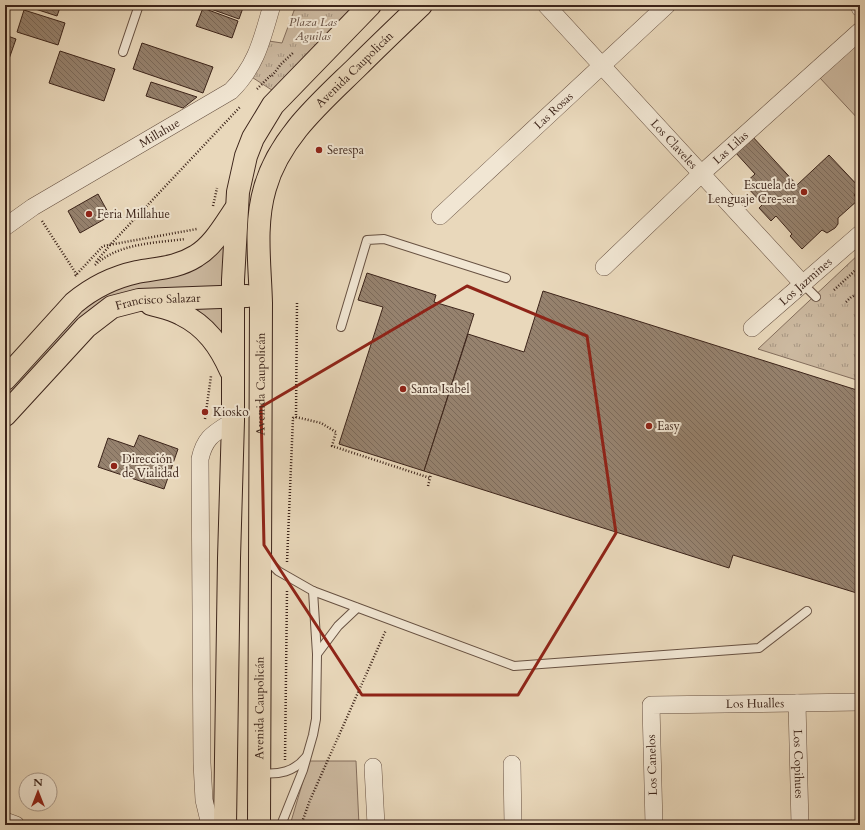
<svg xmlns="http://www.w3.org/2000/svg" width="865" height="830" viewBox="0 0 865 830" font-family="Cardo,serif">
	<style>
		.grass { fill: #ccb9a0; stroke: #846e5d }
		.park { fill: url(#park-tufts); stroke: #846e5d }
		.building { fill: url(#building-back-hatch); stroke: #3c241a }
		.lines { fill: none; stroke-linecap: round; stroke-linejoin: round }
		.lane-casing { stroke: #675142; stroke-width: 10 }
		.street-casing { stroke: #675142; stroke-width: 18 }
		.primary-casing { stroke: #3c241a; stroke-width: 24 }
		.path { stroke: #3c241a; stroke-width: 2.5; stroke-dasharray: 1 2; stroke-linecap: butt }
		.lane { stroke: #f1e6d3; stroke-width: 8 }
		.street { stroke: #f1e6d3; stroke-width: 17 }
		.primary { stroke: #e9d8bb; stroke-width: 22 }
		.marked { fill: none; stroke: #8f2418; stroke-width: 3; stroke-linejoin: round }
		.poi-dot { fill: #8f2418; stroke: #f1e6d3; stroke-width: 1.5 }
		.labels { text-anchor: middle; stroke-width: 4; stroke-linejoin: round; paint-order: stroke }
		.park-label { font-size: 12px; font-style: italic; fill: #60493c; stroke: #f1e6d3 }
		.street-label { font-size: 12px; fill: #3c241a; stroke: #f1e6d3 }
		.poi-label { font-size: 12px; fill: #3c241a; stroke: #f1e6d3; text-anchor: start }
	</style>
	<defs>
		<pattern id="park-tufts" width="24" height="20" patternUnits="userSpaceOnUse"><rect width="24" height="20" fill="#ccb9a0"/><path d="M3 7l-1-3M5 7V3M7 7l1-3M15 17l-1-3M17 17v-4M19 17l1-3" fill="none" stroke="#a79682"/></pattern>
		<pattern id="building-back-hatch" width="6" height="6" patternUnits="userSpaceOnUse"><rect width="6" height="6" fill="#96826e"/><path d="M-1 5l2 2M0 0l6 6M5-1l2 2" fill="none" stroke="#7c6a5a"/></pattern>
	</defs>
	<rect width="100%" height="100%" fill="#e9d8bb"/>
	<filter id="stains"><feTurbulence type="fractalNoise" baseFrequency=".005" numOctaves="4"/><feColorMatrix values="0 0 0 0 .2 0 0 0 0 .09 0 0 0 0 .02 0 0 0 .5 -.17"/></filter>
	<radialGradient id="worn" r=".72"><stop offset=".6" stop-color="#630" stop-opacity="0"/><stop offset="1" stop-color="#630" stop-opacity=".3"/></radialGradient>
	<g class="grass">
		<polygon points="857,44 860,52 860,121 820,78"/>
		<polygon points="235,210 234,376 196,323 125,303 5,415 5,379 75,303 168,268"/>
		<polygon points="309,761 356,761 359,825 290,825"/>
	</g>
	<g class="park">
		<polygon points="286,5 370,5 281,96 247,74 262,40 282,43 295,8"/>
		<polygon points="860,253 860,381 758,349"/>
	</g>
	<g class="building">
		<polygon points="23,5 61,5 57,16"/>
		<polygon points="209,5 244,5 239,19 208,8"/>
		<polygon points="203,8 238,21 232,38 196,26"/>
		<polygon points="24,10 65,23 58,45 17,32"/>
		<polygon points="5,35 16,39 9,59 5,58"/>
		<polygon points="142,43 213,67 203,93 133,69"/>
		<polygon points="60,51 115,69 104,101 49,83"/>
		<polygon points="151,82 197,97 183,108 146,96"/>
		<polygon points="752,136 797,185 829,155 860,188 854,195 858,200 838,218 838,224 835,228 827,233 822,230 802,249 790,236 792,234 776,216 771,221 759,208 763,204 744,184 755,174 735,152"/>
		<polygon points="98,194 110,216 80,233 68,211"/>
		<polygon points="367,273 436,295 434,302 474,314 424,471 339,444 383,307 358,300"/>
		<polygon points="543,291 860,391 860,594 733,555 729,568 424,471 468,334 524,352"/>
		<polygon points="139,435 178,449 164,489 98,467 108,438 134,447"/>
	</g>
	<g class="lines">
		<g class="lane-casing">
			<g id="lane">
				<polyline points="123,52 139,5"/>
				<polyline points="802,283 816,297"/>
				<polyline points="341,327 367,240 384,239 506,278"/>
				<polyline points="266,554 270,563 278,571 313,591 514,666 759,648 807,611"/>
				<polyline points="313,591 317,654"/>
				<path d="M260 773C279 775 294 772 306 757"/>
				<polyline points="281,825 303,770 313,735 316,719 317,654 338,626 357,608"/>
			</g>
		</g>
		<g class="street-casing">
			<g id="street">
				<path id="s1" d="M546 5 802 283"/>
				<polyline points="859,5 860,8"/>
				<path id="s2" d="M440 216 667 5"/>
				<path id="s3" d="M5 227 33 207 231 91C257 65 262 39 272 5"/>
				<path id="s4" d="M604 267 701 174 860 31"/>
				<path id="s5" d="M752 328 860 234"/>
				<path id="s6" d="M797 703 800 825"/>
				<polyline points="512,764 513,825"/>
				<polyline points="373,767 376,825"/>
				<polyline points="5,821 16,825"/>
				<path d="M210 825 204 800 202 763 200 459C205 436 215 433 233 421"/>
				<path id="s7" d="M654 825 651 705 860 702"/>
			</g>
		</g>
		<g class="primary-casing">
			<g id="primary">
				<path d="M151 304C161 307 172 309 181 314 206 326 220 346 231 371"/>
				<path d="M5 379 74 303C92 288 114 277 137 272 158 268 177 268 196 256 213 246 224 226 235 210"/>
				<path id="s8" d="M5 415 86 327 112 307 139 300 247 296"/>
				<polyline points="225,825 229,558 233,421 233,280 238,192 246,156 253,138 273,105 370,5"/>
				<path id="s9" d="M259 825 261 303C260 265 254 225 265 188 279 138 320 103 356 68 377 47 399 26 421 5"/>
			</g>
		</g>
		<g class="path">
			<polyline points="272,76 281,64 294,52"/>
			<polyline points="257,89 272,74"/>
			<polyline points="213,206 217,188"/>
			<polyline points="42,221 77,275"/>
			<polyline points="96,262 110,245 240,107"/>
			<path d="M95 265C119 243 155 243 185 239"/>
			<polyline points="75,276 103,246 197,229"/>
			<polyline points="834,290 860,266"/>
			<polyline points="846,302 851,297 860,293"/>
			<polyline points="297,303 296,417 321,423 336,432 332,446 430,478 431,474"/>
			<polyline points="205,419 211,376"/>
			<polyline points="428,486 430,478"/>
			<polyline points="287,562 293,418 296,417"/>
			<polyline points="285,760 287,591"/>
			<polyline points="301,825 310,800 386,630"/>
		</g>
		<use href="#lane" class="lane"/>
		<use href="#street" class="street"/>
		<use href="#primary" class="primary"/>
	</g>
	<path class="marked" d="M467 286 587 336 616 533 518 695H362L264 545 261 407Z"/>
	<g class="poi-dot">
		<circle cx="319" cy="150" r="4"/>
		<circle cx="804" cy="192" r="4"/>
		<circle cx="89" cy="214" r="4"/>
		<circle cx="403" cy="389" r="4"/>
		<circle cx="205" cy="412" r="4"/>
		<circle cx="649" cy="426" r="4"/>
		<circle cx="114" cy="466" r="4"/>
	</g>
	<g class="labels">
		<g class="park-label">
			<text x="313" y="26">Plaza Las<tspan x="313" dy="14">Aguilas</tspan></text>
		</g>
		<g class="street-label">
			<text dy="4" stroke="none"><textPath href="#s9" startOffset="788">Avenida Caupolicán</textPath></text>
			<text dy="4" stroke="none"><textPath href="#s2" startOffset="155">Las Rosas</textPath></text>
			<text dy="4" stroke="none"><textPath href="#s3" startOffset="181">Millahue</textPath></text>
			<text dy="4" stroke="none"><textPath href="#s1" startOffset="189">Los Claveles</textPath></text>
			<text dy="4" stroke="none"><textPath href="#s4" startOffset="174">Las Lilas</textPath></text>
			<text dy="4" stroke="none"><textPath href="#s5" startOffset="71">Los Jazmines</textPath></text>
			<text dy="4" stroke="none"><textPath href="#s8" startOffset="199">Francisco Salazar</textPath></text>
			<text dy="4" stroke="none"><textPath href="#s9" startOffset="441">Avenida Caupolicán</textPath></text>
			<text dy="4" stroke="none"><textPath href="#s7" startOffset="224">Los Hualles</textPath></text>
			<text dy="4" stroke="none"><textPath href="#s9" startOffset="117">Avenida Caupolicán</textPath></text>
			<text dy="4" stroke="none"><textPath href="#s6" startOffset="61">Los Copihues</textPath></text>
			<text transform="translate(652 765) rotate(-92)" y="4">Los Canelos</text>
		</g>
		<g class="poi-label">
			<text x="327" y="154">Serespa</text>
			<text x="796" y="189" text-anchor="end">Escuela de<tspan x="796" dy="14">Lenguaje Cre-ser</tspan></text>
			<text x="97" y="218">Feria Millahue</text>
			<text x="411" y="393">Santa Isabel</text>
			<text x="213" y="416">Kiosko</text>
			<text x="657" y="430">Easy</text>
			<text x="122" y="463">Dirección<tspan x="122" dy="14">de Vialidad</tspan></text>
		</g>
	</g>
	<rect width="865" height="830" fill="none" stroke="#e9d8bb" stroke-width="20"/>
	<rect x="6" y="6" width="853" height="818" fill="none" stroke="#3c241a" stroke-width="2"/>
	<rect x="10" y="10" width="845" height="810" fill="none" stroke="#3c241a"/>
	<g transform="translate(38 792)"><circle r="19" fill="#f1e6d3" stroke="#a99889"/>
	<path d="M0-3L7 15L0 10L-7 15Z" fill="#8f2418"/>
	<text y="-6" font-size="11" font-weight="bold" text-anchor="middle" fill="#3c241a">N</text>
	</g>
	<rect width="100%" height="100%" filter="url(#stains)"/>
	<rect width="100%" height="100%" fill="url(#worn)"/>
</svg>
